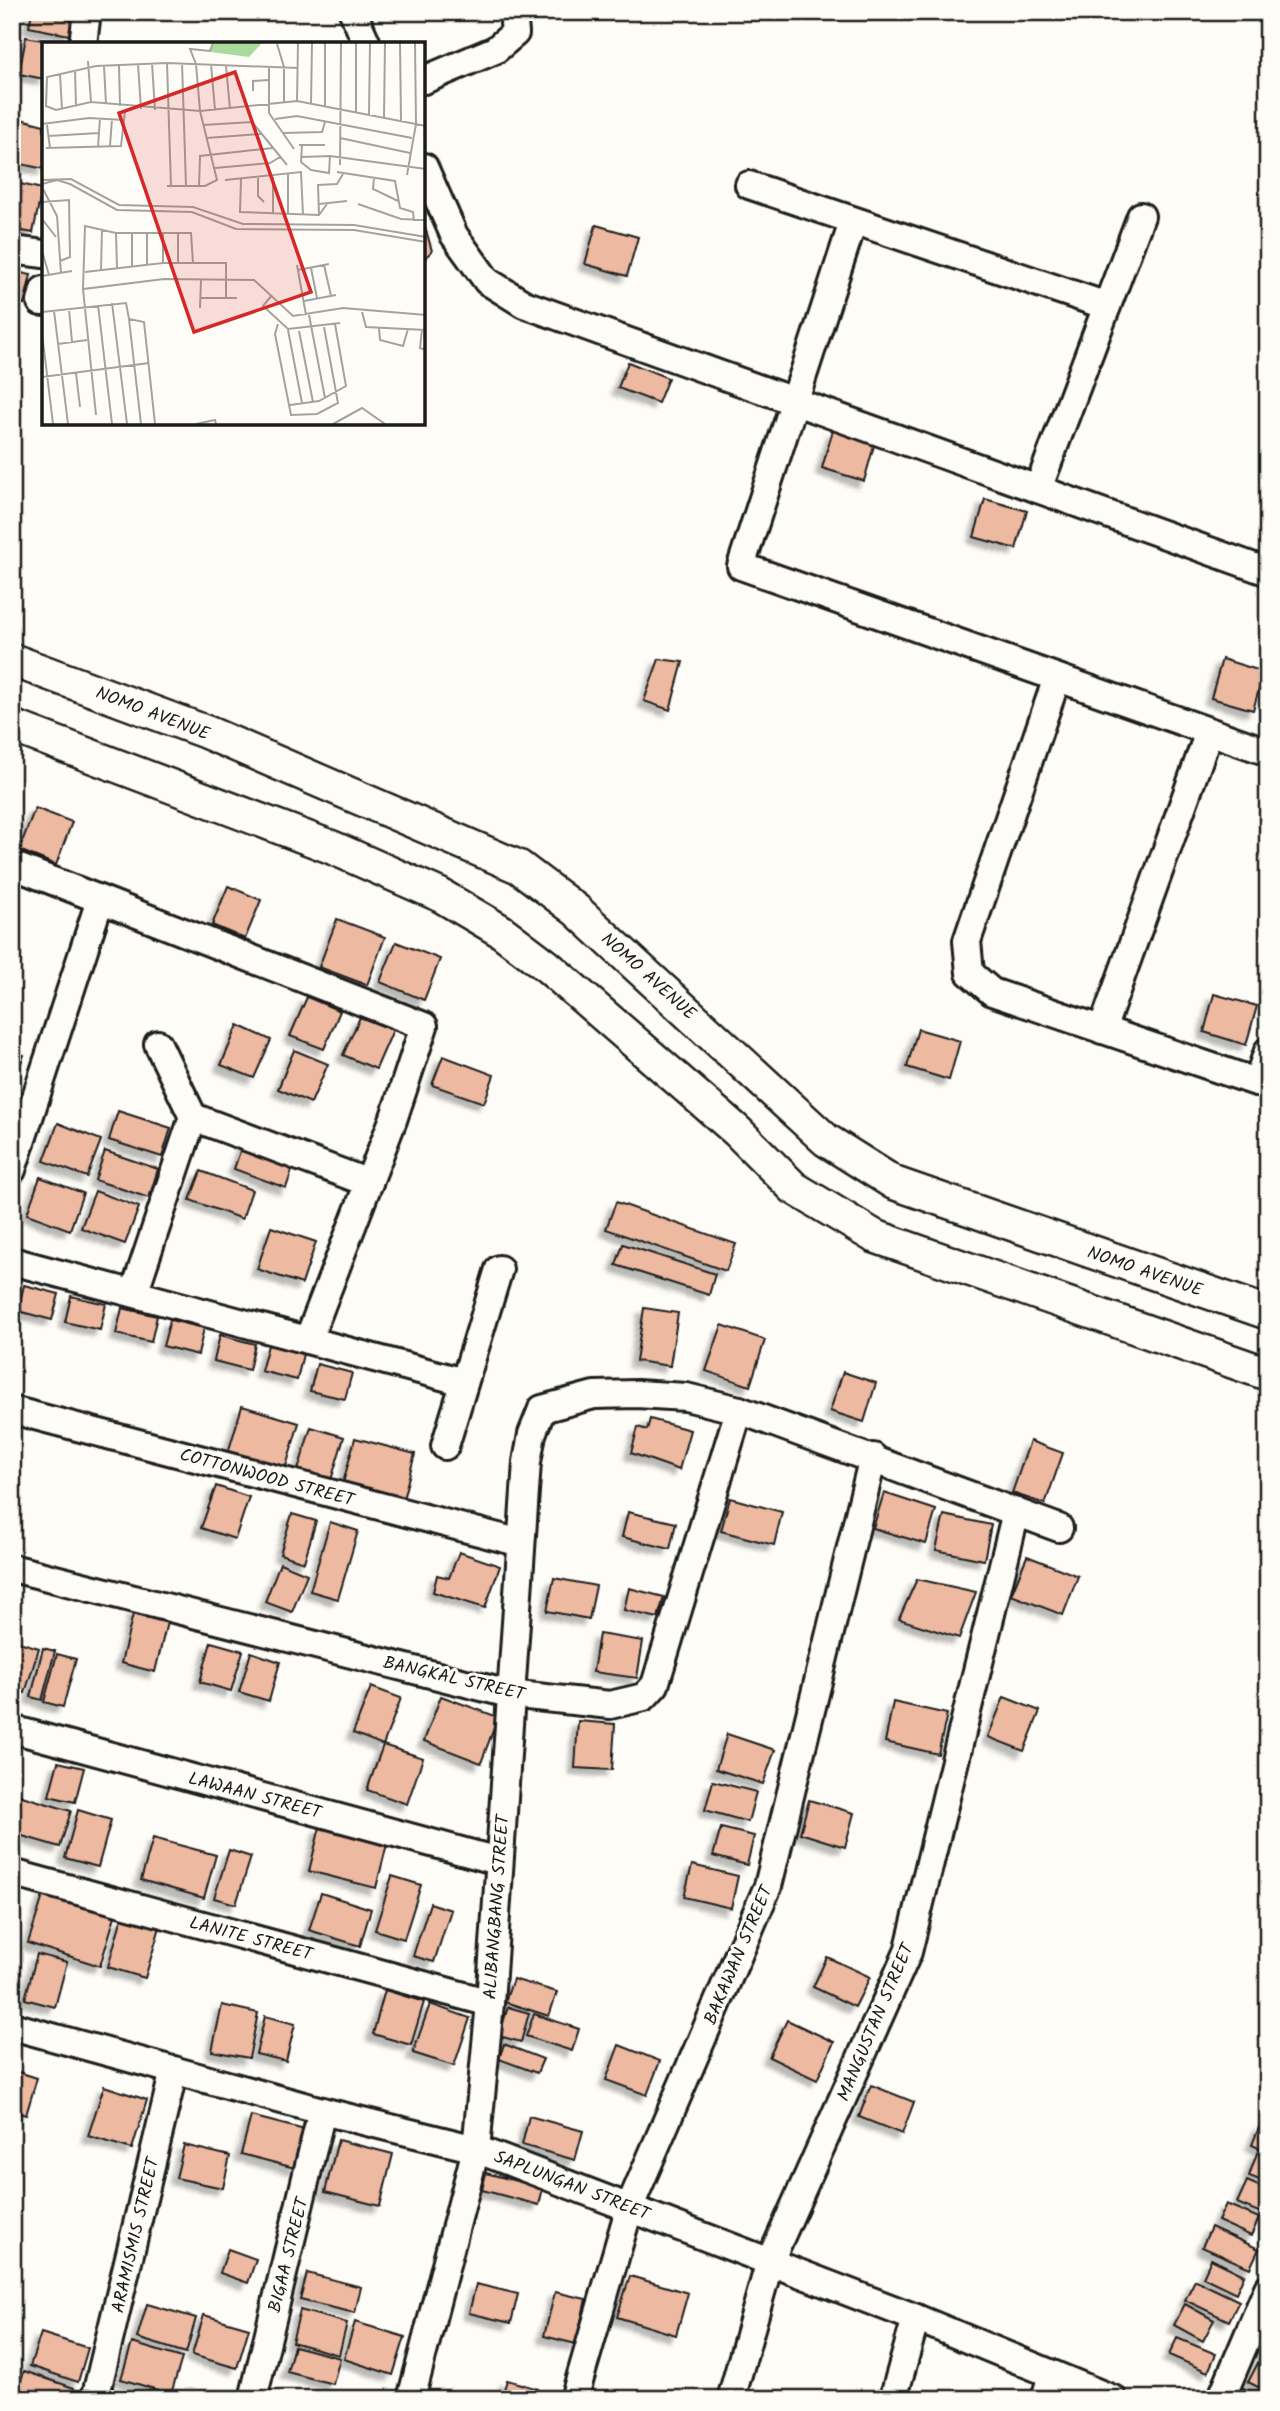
<svg xmlns="http://www.w3.org/2000/svg" width="1280" height="2411" viewBox="0 0 1280 2411" font-family="Kalam,sans-serif">
	<style>
		.building { fill: #edb9a0; stroke: #1c1c1c; stroke-width: 2; filter: url(#shadow) }
		.lines { fill: none; stroke-linecap: round; stroke-linejoin: round }
		.minor-casing { stroke: #1c1c1c; stroke-width: 32 }
		.major-casing { stroke: #1c1c1c; stroke-width: 37 }
		.minor { stroke: #fdfcf7; stroke-width: 26 }
		.major { stroke: #fdfcf7; stroke-width: 32 }
		.labels { text-anchor: middle; stroke-width: 6; stroke-linejoin: round; paint-order: stroke }
		.street-label { font-size: 18px; fill: #1c1c1c; stroke: #fdfcf7 }
		.inset-road { fill: none; stroke: #a3a29f; stroke-width: 2 }
		.view { fill: #d62828; fill-opacity: 0.15; stroke: #d62828; stroke-width: 3.5 }
		.inset-edge { fill: none; stroke: #1c1c1c; stroke-width: 3.5 }
	</style>
	<defs>
		<filter id="shadow"><feDropShadow dx="-6" dy="6" stdDeviation="2" flood-color="#0004"/></filter>
	</defs>
	<rect width="100%" height="100%" fill="#fdfcf7"/>
	<filter id="ink" filterUnits="userSpaceOnUse"><feTurbulence type="fractalNoise" baseFrequency=".0143" numOctaves="2"/><feDisplacementMap in="SourceGraphic" scale="14" xChannelSelector="R" yChannelSelector="G"/><feConvolveMatrix kernelMatrix="1 2 1 2 8 2 1 2 1" color-interpolation-filters="sRGB"/></filter>
	<g filter="url(#ink)">
		<g class="building">
			<polygon points="32,12 73,12 69,35 29,27"/>
			<polygon points="26,37 64,44 44,44 44,79 19,74"/>
			<polygon points="17,118 44,125 44,169 12,162"/>
			<polygon points="12,182 42,189 33,233 12,229"/>
			<polygon points="596,225 638,237 627,276 585,264"/>
			<polygon points="426,230 432,251 424,259 424,232"/>
			<polygon points="12,271 31,275 24,304 12,302"/>
			<polygon points="628,362 668,378 658,403 618,388"/>
			<polygon points="833,430 875,442 864,481 822,468"/>
			<polygon points="985,499 1027,511 1016,549 974,537"/>
			<polygon points="659,659 683,662 670,710 644,701"/>
			<polygon points="1222,659 1264,672 1253,710 1211,698"/>
			<polygon points="35,808 72,822 56,865 19,850"/>
			<polygon points="228,886 261,900 245,939 212,925"/>
			<polygon points="337,919 385,937 367,985 319,967"/>
			<polygon points="396,942 440,959 424,1000 380,982"/>
			<polygon points="1214,994 1257,1006 1246,1045 1204,1032"/>
			<polygon points="307,997 340,1011 324,1049 290,1036"/>
			<polygon points="360,1017 393,1030 376,1069 343,1055"/>
			<polygon points="238,1025 271,1040 254,1078 221,1065"/>
			<polygon points="918,1029 960,1041 949,1080 907,1067"/>
			<polygon points="294,1050 328,1064 311,1103 278,1089"/>
			<polygon points="12,1051 24,1055 12,1086"/>
			<polygon points="443,1056 494,1075 484,1103 432,1085"/>
			<polygon points="118,1111 171,1128 162,1157 109,1140"/>
			<polygon points="58,1123 101,1140 87,1177 44,1161"/>
			<polygon points="244,1140 296,1159 286,1188 234,1169"/>
			<polygon points="105,1151 158,1169 149,1198 95,1180"/>
			<polygon points="201,1171 252,1190 242,1219 190,1200"/>
			<polygon points="40,1177 83,1193 70,1230 27,1214"/>
			<polygon points="95,1191 139,1207 125,1244 81,1228"/>
			<polygon points="616,1202 736,1244 726,1271 606,1229"/>
			<polygon points="271,1227 316,1242 302,1284 257,1269"/>
			<polygon points="623,1244 715,1274 709,1295 616,1265"/>
			<polygon points="24,1285 59,1294 52,1320 18,1311"/>
			<polygon points="71,1296 106,1304 100,1330 65,1322"/>
			<polygon points="122,1308 157,1316 151,1342 116,1334"/>
			<polygon points="644,1308 678,1313 670,1366 636,1361"/>
			<polygon points="170,1320 204,1328 198,1355 163,1346"/>
			<polygon points="722,1325 765,1340 750,1386 706,1371"/>
			<polygon points="220,1335 255,1344 249,1370 214,1361"/>
			<polygon points="268,1345 303,1354 297,1380 261,1371"/>
			<polygon points="317,1364 352,1373 345,1399 310,1391"/>
			<polygon points="843,1372 876,1383 864,1422 830,1411"/>
			<polygon points="242,1406 299,1423 285,1470 228,1453"/>
			<polygon points="650,1419 690,1430 679,1470 631,1453 638,1427 647,1430"/>
			<polygon points="311,1427 344,1437 329,1487 296,1477"/>
			<polygon points="355,1438 415,1454 403,1499 343,1483"/>
			<polygon points="1030,1441 1063,1453 1045,1504 1012,1493"/>
			<polygon points="216,1486 249,1497 235,1539 201,1528"/>
			<polygon points="884,1493 936,1510 926,1544 873,1528"/>
			<polygon points="730,1498 782,1512 774,1545 721,1531"/>
			<polygon points="628,1512 676,1523 670,1549 622,1537"/>
			<polygon points="292,1514 316,1521 304,1562 280,1554"/>
			<polygon points="944,1515 991,1525 984,1560 936,1550"/>
			<polygon points="330,1522 358,1531 338,1599 310,1591"/>
			<polygon points="459,1552 500,1566 485,1608 433,1592 437,1575 449,1578"/>
			<polygon points="1027,1556 1078,1576 1063,1615 1011,1595"/>
			<polygon points="280,1563 307,1574 292,1612 265,1602"/>
			<polygon points="554,1578 596,1586 589,1619 547,1611"/>
			<polygon points="917,1579 976,1592 959,1638 899,1619"/>
			<polygon points="629,1588 664,1597 658,1618 624,1610"/>
			<polygon points="134,1610 168,1618 155,1672 121,1663"/>
			<polygon points="599,1634 643,1641 637,1678 593,1672"/>
			<polygon points="12,1640 39,1648 25,1693 12,1689"/>
			<polygon points="211,1642 243,1651 231,1691 200,1682"/>
			<polygon points="43,1648 55,1651 42,1700 31,1697"/>
			<polygon points="251,1652 280,1662 269,1701 239,1692"/>
			<polygon points="57,1654 76,1659 63,1707 44,1702"/>
			<polygon points="371,1687 401,1698 383,1745 353,1733"/>
			<polygon points="441,1696 498,1717 481,1763 424,1741"/>
			<polygon points="1004,1697 1040,1711 1024,1751 988,1737"/>
			<polygon points="893,1702 947,1714 938,1754 885,1742"/>
			<polygon points="578,1721 615,1724 612,1770 575,1768"/>
			<polygon points="727,1734 775,1750 763,1784 716,1769"/>
			<polygon points="383,1745 423,1758 407,1804 367,1790"/>
			<polygon points="58,1762 84,1768 75,1802 49,1796"/>
			<polygon points="713,1781 756,1792 748,1822 705,1810"/>
			<polygon points="12,1793 71,1811 60,1847 12,1833"/>
			<polygon points="809,1800 854,1813 845,1847 800,1833"/>
			<polygon points="78,1810 111,1820 98,1867 65,1858"/>
			<polygon points="320,1827 387,1844 376,1888 309,1871"/>
			<polygon points="721,1828 754,1836 747,1865 713,1856"/>
			<polygon points="153,1838 216,1855 204,1898 141,1880"/>
			<polygon points="229,1850 251,1857 236,1904 214,1898"/>
			<polygon points="692,1865 738,1876 731,1908 684,1897"/>
			<polygon points="392,1876 421,1885 404,1939 375,1930"/>
			<polygon points="44,1893 115,1916 100,1966 28,1943"/>
			<polygon points="321,1893 371,1909 360,1946 309,1930"/>
			<polygon points="430,1903 451,1910 434,1962 413,1956"/>
			<polygon points="122,1917 160,1927 145,1978 108,1967"/>
			<polygon points="37,1954 67,1962 55,2007 25,1999"/>
			<polygon points="827,1957 870,1977 855,2007 813,1987"/>
			<polygon points="513,1979 557,1992 549,2016 505,2002"/>
			<polygon points="385,1990 424,2002 411,2045 373,2034"/>
			<polygon points="430,2004 470,2018 454,2066 413,2053"/>
			<polygon points="222,2005 258,2013 249,2058 212,2051"/>
			<polygon points="508,2007 529,2013 521,2042 499,2036"/>
			<polygon points="534,2014 579,2029 572,2051 526,2036"/>
			<polygon points="265,2016 295,2024 286,2061 256,2054"/>
			<polygon points="787,2020 834,2042 817,2080 769,2057"/>
			<polygon points="504,2044 543,2059 537,2073 499,2059"/>
			<polygon points="619,2045 660,2061 647,2095 606,2080"/>
			<polygon points="12,2070 37,2078 26,2115 12,2111"/>
			<polygon points="871,2085 914,2102 902,2134 859,2117"/>
			<polygon points="104,2086 147,2100 132,2149 88,2136"/>
			<polygon points="251,2116 305,2130 295,2168 241,2154"/>
			<polygon points="529,2116 583,2131 575,2160 522,2145"/>
			<polygon points="1260,2125 1268,2128 1268,2152 1252,2145"/>
			<polygon points="338,2140 393,2154 380,2206 325,2192"/>
			<polygon points="184,2145 230,2156 223,2188 176,2178"/>
			<polygon points="1257,2153 1268,2157 1268,2183 1249,2176"/>
			<polygon points="486,2173 543,2188 539,2205 482,2190"/>
			<polygon points="1247,2181 1268,2190 1261,2213 1237,2203"/>
			<polygon points="1226,2204 1259,2218 1251,2236 1218,2221"/>
			<polygon points="1211,2227 1259,2249 1250,2268 1202,2247"/>
			<polygon points="228,2249 256,2259 248,2283 220,2273"/>
			<polygon points="1211,2259 1244,2275 1236,2293 1203,2277"/>
			<polygon points="307,2273 361,2287 355,2313 300,2300"/>
			<polygon points="630,2276 688,2293 676,2335 617,2317"/>
			<polygon points="1195,2280 1239,2301 1229,2321 1185,2300"/>
			<polygon points="476,2284 518,2294 511,2323 469,2313"/>
			<polygon points="555,2292 586,2299 576,2344 544,2336"/>
			<polygon points="147,2304 196,2318 186,2353 137,2338"/>
			<polygon points="1185,2304 1214,2320 1203,2341 1174,2325"/>
			<polygon points="300,2310 347,2323 339,2355 292,2342"/>
			<polygon points="204,2315 249,2328 237,2368 192,2355"/>
			<polygon points="355,2322 405,2337 393,2375 344,2359"/>
			<polygon points="41,2333 88,2348 78,2382 30,2366"/>
			<polygon points="1177,2338 1216,2354 1208,2372 1169,2355"/>
			<polygon points="132,2343 182,2358 171,2394 121,2379"/>
			<polygon points="1268,2344 1268,2392 1248,2382"/>
			<polygon points="294,2346 340,2358 333,2384 287,2372"/>
			<polygon points="24,2371 74,2388 71,2399 15,2399"/>
			<polygon points="507,2380 538,2389 535,2399 501,2399"/>
			<polygon points="1243,2388 1268,2399 1238,2399"/>
		</g>
		<g class="lines">
			<g class="minor-casing">
				<g id="minor">
					<polyline points="353,12 367,44"/>
					<polyline points="83,44 87,12"/>
					<polyline points="424,80 495,50 515,33 513,12"/>
					<polyline points="424,167 454,235 487,281 524,304 1268,572"/>
					<polyline points="749,185 1107,306"/>
					<polyline points="853,222 741,566 1268,752"/>
					<polyline points="12,250 44,254"/>
					<polyline points="41,302 44,290"/>
					<polyline points="1038,489 1141,216"/>
					<polyline points="1057,678 967,941 970,973 992,992 1268,1086"/>
					<polyline points="12,865 424,1026 393,1120 308,1340"/>
					<polyline points="1102,1030 1209,732"/>
					<polyline points="1257,1082 1268,1051"/>
					<polyline points="193,1117 369,1183"/>
					<polyline points="12,1170 100,900"/>
					<polyline points="12,1261 464,1382"/>
					<polyline points="134,1293 193,1117 158,1044"/>
					<polyline points="12,1410 521,1543"/>
					<polyline points="445,1446 499,1269"/>
					<polyline points="12,1568 509,1694 610,1705 644,1697 655,1685 739,1410"/>
					<polyline points="12,1729 498,1861"/>
					<polyline points="12,1873 490,2003"/>
					<polyline points="12,2026 322,2111 476,2149 916,2318 1113,2399"/>
					<polyline points="95,2399 174,2070"/>
					<polyline points="253,2399 322,2111"/>
					<polyline points="411,2399 476,2149 490,2003 527,1462 532,1434 542,1409 594,1395 637,1394 686,1397 739,1410 1059,1528"/>
					<polyline points="574,2399 630,2206 768,1886 873,1457"/>
					<polyline points="731,2399 770,2261 908,1952 1016,1512"/>
					<polyline points="893,2399 916,2318"/>
					<polyline points="1045,2399 1052,2374"/>
					<polyline points="1221,2399 1268,2288"/>
				</g>
			</g>
			<g class="major-casing">
				<g id="major">
					<polyline points="12,660 206,732 519,867 576,910 826,1140 894,1183 1268,1313"/>
					<polyline points="12,726 331,847 440,895 501,931 547,966 737,1131 794,1188 874,1236 1268,1374"/>
				</g>
			</g>
			<use href="#minor" class="minor"/>
			<use href="#major" class="major"/>
		</g>
	</g>
	<g class="labels">
		<g class="street-label">
			<text transform="translate(153 713) rotate(21)" y="6">NOMO AVENUE</text>
			<text transform="translate(649 976) rotate(42)" y="6">NOMO AVENUE</text>
			<text transform="translate(1145 1271) rotate(19)" y="6">NOMO AVENUE</text>
			<text transform="translate(267 1477) rotate(15)" y="6">COTTONWOOD STREET</text>
			<text transform="translate(454 1678) rotate(13)" y="6">BANGKAL STREET</text>
			<text transform="translate(255 1795) rotate(15)" y="6">LAWAAN STREET</text>
			<text transform="translate(496 1907) rotate(-86)" y="6">ALIBANGBANG STREET</text>
			<text transform="translate(251 1938) rotate(15)" y="6">LANITE STREET</text>
			<text transform="translate(738 1955) rotate(-67)" y="6">BAKAWAN STREET</text>
			<text transform="translate(875 2022) rotate(-67)" y="6">MANGUSTAN STREET</text>
			<text transform="translate(572 2185) rotate(21)" y="6">SAPLUNGAN STREET</text>
			<text transform="translate(135 2235) rotate(-77)" y="6">ARAMISMIS STREET</text>
			<text transform="translate(288 2255) rotate(-76)" y="6">BIGAA STREET</text>
		</g>
	</g>
	<g transform="translate(42 42)">
		<rect width="383" height="383" fill="#fdfcf7"/>
		<path d="M170 1H220L207 15 169 10Z" fill="#a9db9d"/>
		<path class="inset-road" d="M358 1 359 79M235 2 242 25V61M46 19 49 60M110 21 113 68M125 21 129 144M140 21 144 144M96 22 99 67M154 22 148 7 168 9 171 1M169 22 173 68M77 23 78 64M62 24 64 62M184 24 188 67M227 24V71L252 107M256 26 125 21 54 24 5 35 4 64 14 68 49 60 158 69 255 59 384 84M33 28 34 64M18 32 20 67M211 49V39L226 38M255 59 256 1M269 61 270 1M283 64V1M205 66 210 80 245 123M314 70V1M327 73 328 1M342 75 343 1M233 77 255 74 370 96M0 82 47 76 82 78M5 83 8 106M161 83 210 80M241 91 280 90 283 80M6 94 57 91M165 96 219 92M298 96 368 111M257 103H283M260 103 259 120 269 128 287 131 288 114M68 104 70 77M56 105 58 76M4 106 79 104 83 69M260 115 288 114 384 127M298 123 299 1M173 126 228 121 238 115M295 130 353 139 358 166 371 170 372 179M246 132V172M365 133 374 82 373 1M231 135V171M216 136V154L222 160M332 136 331 147 356 159M199 137 198 170 277 173 285 162M0 138 29 137 77 163 151 165 201 182 312 183 384 195M183 138 259 130 261 173M0 142 15 138 28 142 75 168 150 170 194 187 312 188 384 200M125 144H163L175 138 158 69 154 22M157 145 158 114 231 106M1 147 15 174 19 231M0 160 27 158 28 215 18 219M277 162 305 159M316 162 359 177 384 178M277 173 276 143 295 142 301 132M0 177 14 195M74 191 75 226M105 191V222M121 191V221M0 209 7 233M136 221V192M151 221 149 191H74L43 184 41 247 122 237 212 238 251 274 301 266 384 273M255 223 264 273M282 223 289 254M90 224V191M269 226 275 256M59 228 60 188M256 228 287 222M43 230 121 221H184V256M0 234 30 229M41 247 54 373M230 253 221 264 246 287 298 281M159 256H195M262 259 294 253M70 261 85 382M56 263 70 382M158 266 159 238M27 267 30 300M12 269 26 382M0 270 84 261 87 277 102 280 113 382M320 270 324 285 384 288M267 273 283 356M87 277 99 382M236 282 233 292 249 373 275 372 296 361 282 285M337 286 338 298 361 304 366 287M246 288 260 361M380 288 378 306 384 308M257 289 271 360M0 291 11 382M16 302 45 298M34 331 38 365M0 335 107 321M248 363 277 359 304 344 293 282M154 382 173 378 174 382M291 382 320 366 343 382"/>
		<path class="view" d="M193 30 269 250 152 290 77 71Z"/>
		<rect width="383" height="383" class="inset-edge"/>
	</g>
	<rect width="1280" height="2411" fill="none" stroke="#fdfcf7" stroke-width="42"/>
	<rect x="21" y="21" width="1238" height="2369" fill="none" stroke="#1c1c1c" stroke-width="2.5" filter="url(#ink)"/>
</svg>
